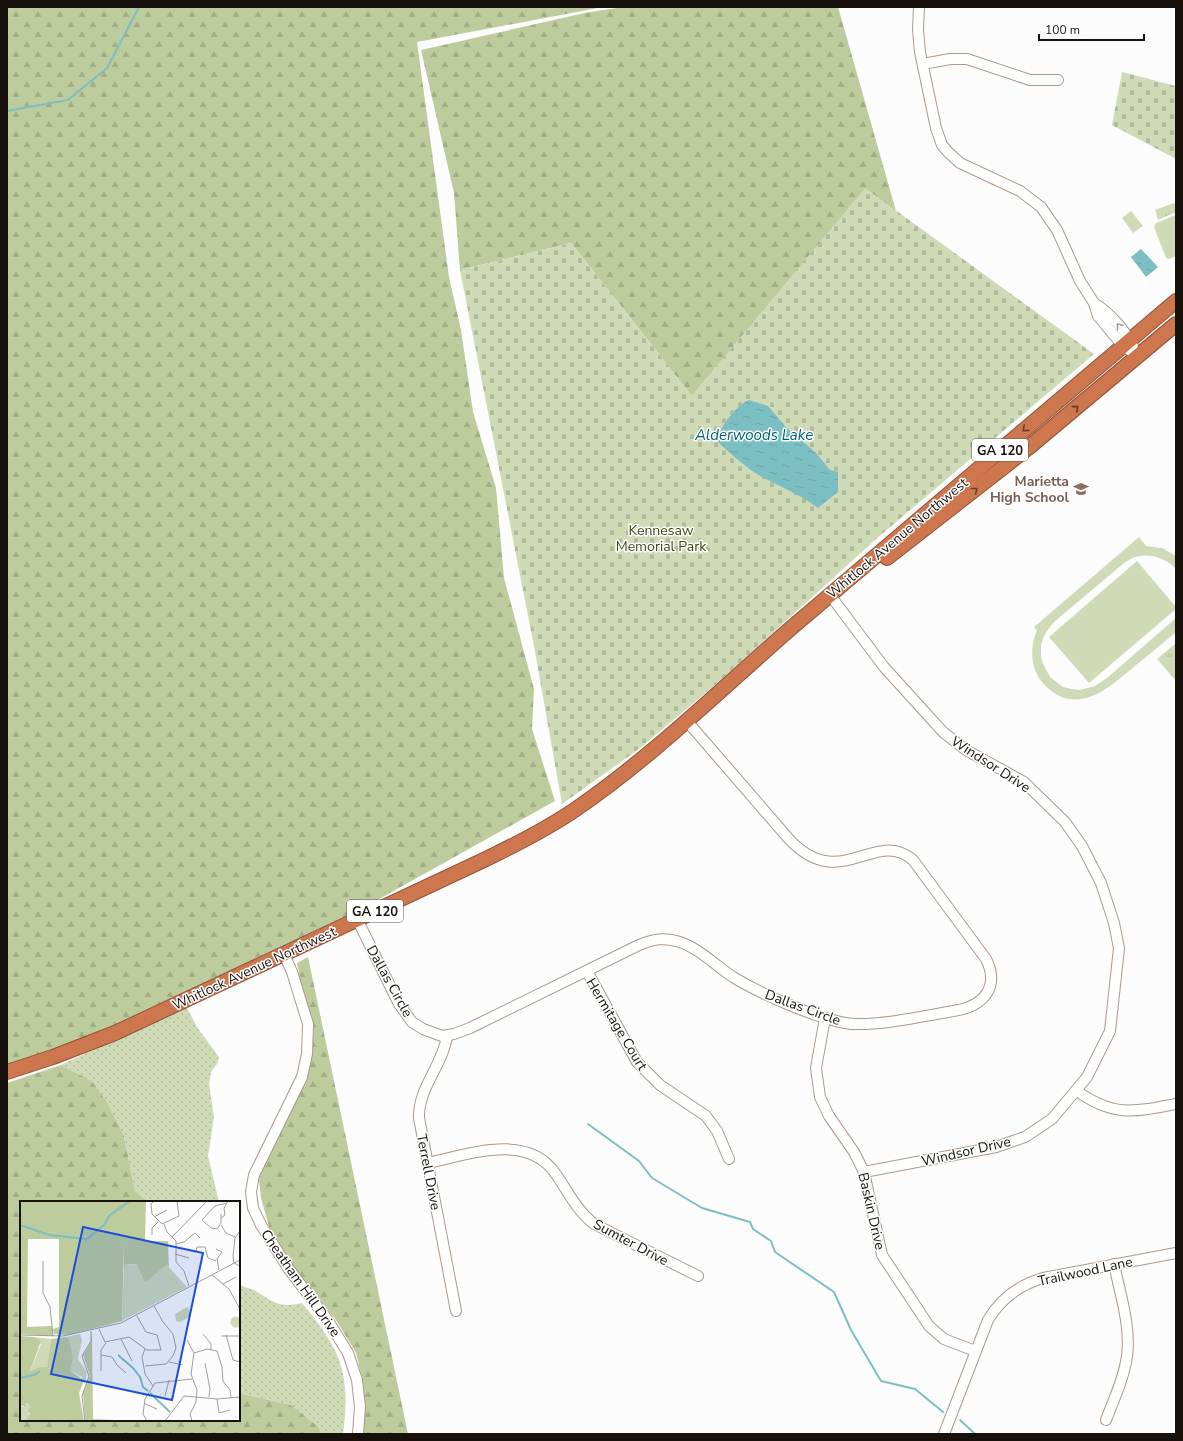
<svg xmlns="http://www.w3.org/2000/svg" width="1183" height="1441" viewBox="0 0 1183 1441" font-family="'Nunito Sans',sans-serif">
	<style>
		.grass { fill: url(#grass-dots) }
		.forest { fill: url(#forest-firs) }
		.cemetery { fill: url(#cemetery-stones) }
		.park { fill: url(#park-tufts) }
		.garden { fill: #cfdbb7 }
		.water { fill: url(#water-ripples) }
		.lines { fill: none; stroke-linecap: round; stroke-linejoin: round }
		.stream { stroke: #7cbfc2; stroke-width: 2 }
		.minor-casing { stroke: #ad9889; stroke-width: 12 }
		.highway-casing { stroke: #8e5337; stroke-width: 16 }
		.minor { stroke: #fff; stroke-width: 10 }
		.highway { stroke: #ce774f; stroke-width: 14 }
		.oneway { stroke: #a3a09d }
		.oneway2 { stroke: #6a3f2a }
		.labels { text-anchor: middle; stroke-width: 3; stroke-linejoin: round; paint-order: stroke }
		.shield { fill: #fff; stroke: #5d5854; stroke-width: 1 }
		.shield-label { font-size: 13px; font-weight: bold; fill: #18110b }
		.education-label { font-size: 14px; font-weight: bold; fill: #785e54; stroke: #fff; text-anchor: end }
		.park-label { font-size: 14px; fill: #3c4914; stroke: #fff }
		.street-label { font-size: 14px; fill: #18110b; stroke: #fff }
		.water-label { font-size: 15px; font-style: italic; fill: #006368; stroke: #fff }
		.inset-river { fill: none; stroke: #7cbfc2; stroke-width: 2 }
		.inset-road { fill: none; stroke: #a19e9c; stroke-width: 1 }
		.view { fill: #1d4ed8; fill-opacity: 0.15; stroke: #1d4ed8; stroke-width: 2 }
		.inset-edge { fill: none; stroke: #18110b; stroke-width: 2 }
	</style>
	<defs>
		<pattern id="grass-dots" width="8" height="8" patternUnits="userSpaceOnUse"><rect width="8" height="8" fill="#cfdbb7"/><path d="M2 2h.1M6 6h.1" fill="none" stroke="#b1bb9c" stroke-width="1.8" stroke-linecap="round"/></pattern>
		<pattern id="forest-firs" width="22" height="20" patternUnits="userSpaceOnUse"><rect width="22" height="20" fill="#bdcc9c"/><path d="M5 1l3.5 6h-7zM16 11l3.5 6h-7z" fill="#a2ae85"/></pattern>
		<pattern id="cemetery-stones" width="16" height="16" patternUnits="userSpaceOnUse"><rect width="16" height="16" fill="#cfdbb7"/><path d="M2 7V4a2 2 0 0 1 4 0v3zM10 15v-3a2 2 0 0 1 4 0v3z" fill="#b1bb9c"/></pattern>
		<pattern id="park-tufts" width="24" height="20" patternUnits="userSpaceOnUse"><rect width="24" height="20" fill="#cfdbb7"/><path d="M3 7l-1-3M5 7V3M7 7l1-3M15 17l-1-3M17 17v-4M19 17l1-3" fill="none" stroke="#b1bb9c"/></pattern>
		<pattern id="water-ripples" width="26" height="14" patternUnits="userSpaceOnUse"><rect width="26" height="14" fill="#7cbfc2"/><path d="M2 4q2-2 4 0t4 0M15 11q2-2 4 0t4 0" fill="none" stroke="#6aa3a5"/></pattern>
	</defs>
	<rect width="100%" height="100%" fill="#fcfcfc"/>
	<g class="grass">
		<polygon points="186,1006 197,1027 219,1057 217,1064 211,1072 209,1084 214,1117 208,1156 219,1202 149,1202 135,1191 124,1136 92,1081 61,1065"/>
		<path d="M239 1284C243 1287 249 1288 254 1290 273 1301 278 1309 302 1303 341 1350 351 1373 343 1434H321L319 1427 291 1405 239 1393Z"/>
	</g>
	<g class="forest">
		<polygon points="7,7 603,7 417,42 449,277 461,330 473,412 496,488 504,578 534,689 532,729 555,801 363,908 86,1038 7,1065"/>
		<polygon points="623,7 838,7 896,211 865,189 692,396 571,243 460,270 454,193 421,50 585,13"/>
		<polygon points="308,957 408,1434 363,1434 363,1381 356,1353 336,1320 286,1258 270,1230 261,1198 259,1180 266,1158 306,1077 303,993 297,963"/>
		<polygon points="61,1065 92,1081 106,1101 124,1136 135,1191 149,1202 21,1202 21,1420 239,1420 239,1393 291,1405 319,1427 321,1434 7,1434 7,1083"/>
	</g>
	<g class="cemetery">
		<polygon points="1122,72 1176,86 1176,159 1112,125"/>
		<polygon points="865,188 1094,354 875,540 723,678 639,749 562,804 534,646 460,270 571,243 692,396"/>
	</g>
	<g class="park">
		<polygon points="1174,203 1176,206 1176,212 1158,220 1155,210"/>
		<polygon points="1176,643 1176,681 1157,659"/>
	</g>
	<g class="garden">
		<polygon points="1131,211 1143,226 1133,233 1122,218"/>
		<polygon points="1176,215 1176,256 1169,259 1166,258 1154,227 1156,223"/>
		<path d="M1139 537 1146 546 1162 548 1176 556V569C1161 554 1141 551 1124 563L1054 622 1046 632 1041 644V657L1043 664 1050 677 1063 687 1071 689 1080 690 1095 686 1107 678 1176 618V632C1163 643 1150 654 1136 665 1109 688 1075 720 1042 682 1030 667 1030 647 1037 630L1034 627Z"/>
		<polygon points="1137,561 1176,607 1176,609 1089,683 1049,637"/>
	</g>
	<g class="water">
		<polygon points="1141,249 1158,267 1146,277 1131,257"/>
		<path d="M749 400 768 406 786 427 816 453 830 470 838 472V492L818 508C801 495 783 488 764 478 747 469 732 455 718 442 715 431 738 404 749 400Z"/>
	</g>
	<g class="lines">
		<g class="stream">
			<polyline points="7,111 68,100 107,68 139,7"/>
			<polyline points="588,1124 639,1161 652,1178 702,1208 750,1222 753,1229 771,1241 775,1252 834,1292 851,1330 881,1381 915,1389 943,1412"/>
			<polyline points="960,1420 975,1434"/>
		</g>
		<g class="minor-casing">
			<g id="minor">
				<polyline points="919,7 918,30 920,52 936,128 942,145 948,152 960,163 1020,191 1041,207 1057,230 1080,281 1094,303 1098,316 1123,346 1137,355"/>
				<polyline points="923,64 950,59 967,59 1030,80 1058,80"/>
				<path d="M1094 303C1110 313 1125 330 1133 346"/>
				<polyline points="830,595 884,667 943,732 966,750 1024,782 1065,822 1082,846 1101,883 1114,923 1119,948 1110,1031 1087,1077 1052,1119 1025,1137 996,1147 864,1172"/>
				<path d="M357 919 399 1004 412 1022 423 1029 442 1036 454 1034 470 1028 639 945C653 939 665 937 680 942 700 949 716 966 733 977 761 994 813 1017 845 1023 873 1028 929 1015 959 1010 986 1004 999 985 986 959L913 860C875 827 840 895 788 838L686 720"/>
				<polyline points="284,954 292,972 308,1024 307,1054 302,1077 254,1175 251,1192 253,1208 261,1225 288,1268 327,1319 348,1353 357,1380 360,1407 358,1434"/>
				<polyline points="587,971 637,1062 660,1085 706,1116 717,1131 729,1159"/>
				<polyline points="825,1018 816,1068 820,1097 829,1116 854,1152 864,1172 882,1255 929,1326 944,1339 975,1351"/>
				<path d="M447 1036C443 1065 418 1088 419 1118L456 1311"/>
				<path d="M1077 1091C1113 1117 1134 1112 1176 1104"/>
				<path d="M427 1163C467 1155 527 1132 555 1173 568 1191 576 1210 594 1224L698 1276"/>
				<path d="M1106 1420C1114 1399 1124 1378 1127 1356 1131 1326 1120 1294 1114 1264"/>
				<path d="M944 1434 988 1320C1001 1298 1019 1285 1043 1278L1176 1253"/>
			</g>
		</g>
		<g class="highway-casing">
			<g id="highway">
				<polyline points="887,558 1028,448 1176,324"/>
				<path d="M7 1072 53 1057 115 1033 486 859C517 844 547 829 576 809 653 756 720 690 790 629L1176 301"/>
			</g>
		</g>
		<use href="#minor" class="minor"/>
		<use href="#highway" class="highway"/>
	</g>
	<defs><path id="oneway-chevron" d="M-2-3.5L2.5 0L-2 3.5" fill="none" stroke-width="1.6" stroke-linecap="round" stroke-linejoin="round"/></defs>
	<use class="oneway" href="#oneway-chevron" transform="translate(1119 326) rotate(-130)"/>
	<g class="oneway2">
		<use href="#oneway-chevron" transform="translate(1076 408) rotate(-40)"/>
		<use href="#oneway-chevron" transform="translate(1025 429) rotate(140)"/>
		<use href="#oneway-chevron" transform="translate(975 490) rotate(-38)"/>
	</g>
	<defs>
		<g id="school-bare" transform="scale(1.2)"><path d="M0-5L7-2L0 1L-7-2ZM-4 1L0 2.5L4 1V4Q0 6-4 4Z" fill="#8d6e63" stroke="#fff" stroke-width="2.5" paint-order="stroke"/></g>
	</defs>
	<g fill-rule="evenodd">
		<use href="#school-bare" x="1081" y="489"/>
	</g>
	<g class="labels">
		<g class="shield">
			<rect x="972" y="439" width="56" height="22" rx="3"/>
			<rect x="347" y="900" width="56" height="22" rx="3"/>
		</g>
		<g class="shield-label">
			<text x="1000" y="455">GA 120</text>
			<text x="375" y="916">GA 120</text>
		</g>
		<g class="education-label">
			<text x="1069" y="486">Marietta<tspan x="1069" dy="16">High School</tspan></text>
		</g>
		<g class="park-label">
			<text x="661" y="535">Kennesaw<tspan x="661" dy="16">Memorial Park</tspan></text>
		</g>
		<g class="street-label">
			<text transform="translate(897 538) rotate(-40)" y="5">Whitlock Avenue Northwest</text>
			<text transform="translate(991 764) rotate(33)" y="5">Windsor Drive</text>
			<text transform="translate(254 968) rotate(-25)" y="5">Whitlock Avenue Northwest</text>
			<text transform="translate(390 981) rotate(61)" y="5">Dallas Circle</text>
			<text transform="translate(803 1007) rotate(20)" y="5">Dallas Circle</text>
			<text transform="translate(617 1024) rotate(59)" y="5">Hermitage Court</text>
			<text transform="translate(966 1151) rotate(-13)" y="5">Windsor Drive</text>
			<text transform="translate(429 1172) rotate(79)" y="5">Terrell Drive</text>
			<text transform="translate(872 1211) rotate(77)" y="5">Baskin Drive</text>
			<text transform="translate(631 1242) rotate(28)" y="5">Sumter Drive</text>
			<text transform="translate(1085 1271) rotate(-12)" y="5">Trailwood Lane</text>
			<text transform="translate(301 1283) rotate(55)" y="5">Cheatham Hill Drive</text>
		</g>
		<g class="water-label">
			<text x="754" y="440">Alderwoods Lake</text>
		</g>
	</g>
	<g transform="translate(20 1201)">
		<rect width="220" height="220" fill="#fcfcfc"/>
		<path d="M60 133 62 139 58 158 67 171 65 183 62 176 50 170 52 153 46 136ZM14 136 31 138 29 155 27 166H19L10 170 21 143ZM8 203 12 206 7 210 10 215 6 220H0V204L3 206Z" fill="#cfdbb7"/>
		<path d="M0 0H126L125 40H148L149 67 147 64 125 82 116 63 104 64V44L102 120 49 134 34 133 33 128 39 126V38H8L7 126 32 125 33 135 0 133ZM72 131 73 218 116 220H65L63 191 70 175 63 154 70 143ZM0 135 14 136 21 140 10 170 19 166H27L31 138 46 136 49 139 53 157 50 170 64 179 59 192 64 220H6L10 213 7 210 11 206 7 202 5 206 0 204Z" fill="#bdcc9c"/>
		<path d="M116 63 125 81 147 64 167 86 102 120 104 64Z" fill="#cfdbb7"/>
		<path d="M167 106 171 110V115L160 121 156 120 155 113ZM210.5 121a5.5 5.5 0 1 1 11 0a5.5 5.5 0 1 1-11 0Z" fill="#cfdbb7"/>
		<path class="inset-river" d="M0 24 29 34 67 38 84 24 90 14 110 0M98 154 113 167 120 176 123 186 128 190M0 177 14 174 20 170M130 192 150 211"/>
		<path class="inset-road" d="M134 0 131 3 132 13 142 23 159 15 157 0M201 13V22L197 28 191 27 182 19 195 5 207 2M134 16 147 9M201 17 205 14 204 7 208 0M144 23 147 31 156 40V61L164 70 169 85M201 24 206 32 215 36M220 30 215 37 213 55 214 62 220 65M132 34V27L138 21M152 36 187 0M156 43 164 41 175 32 180 37M196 48 202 51 197 58 199 69M176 50 177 46H185L188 57 196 60M155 53 169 57M23 60V92L30 106 33 135M192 74 209 88 220 108M203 83 216 76M79 128 85 141 109 136 127 149H141L137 134 126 131 117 115M183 133 191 143V148M0 134 43 135 101 122 220 59M206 134 213 159 220 161M201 135H220M101 138 112 160M167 139 174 152M125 148 122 156 125 173 133 185M81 154 92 156 97 164 106 172M149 161 163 164M185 162 190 188 189 196M125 165 146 163 153 155 156 147 153 133 143 121 134 105M81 170V149L86 142M145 195 149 179M197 198 199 212 210 209M125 203 137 208M65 220 62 195 69 175 62 155 71 140V130M127 220 123 213 125 198 135 182 172 178M145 220 164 195 197 198 220 196M172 220 170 213 176 201 177 189 171 173 174 152 187 148 197 150 202 166 203 180 210 189 211 197"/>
		<path class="view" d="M63 26 183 52 152 199 31 173Z"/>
		<rect width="220" height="220" class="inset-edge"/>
	</g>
	<rect width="1183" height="1441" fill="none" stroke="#18110b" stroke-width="16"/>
	<path d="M1039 34v6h105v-6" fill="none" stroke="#18110b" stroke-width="2"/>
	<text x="1045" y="34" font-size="12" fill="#18110b" stroke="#ffffff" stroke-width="3" paint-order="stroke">100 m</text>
</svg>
